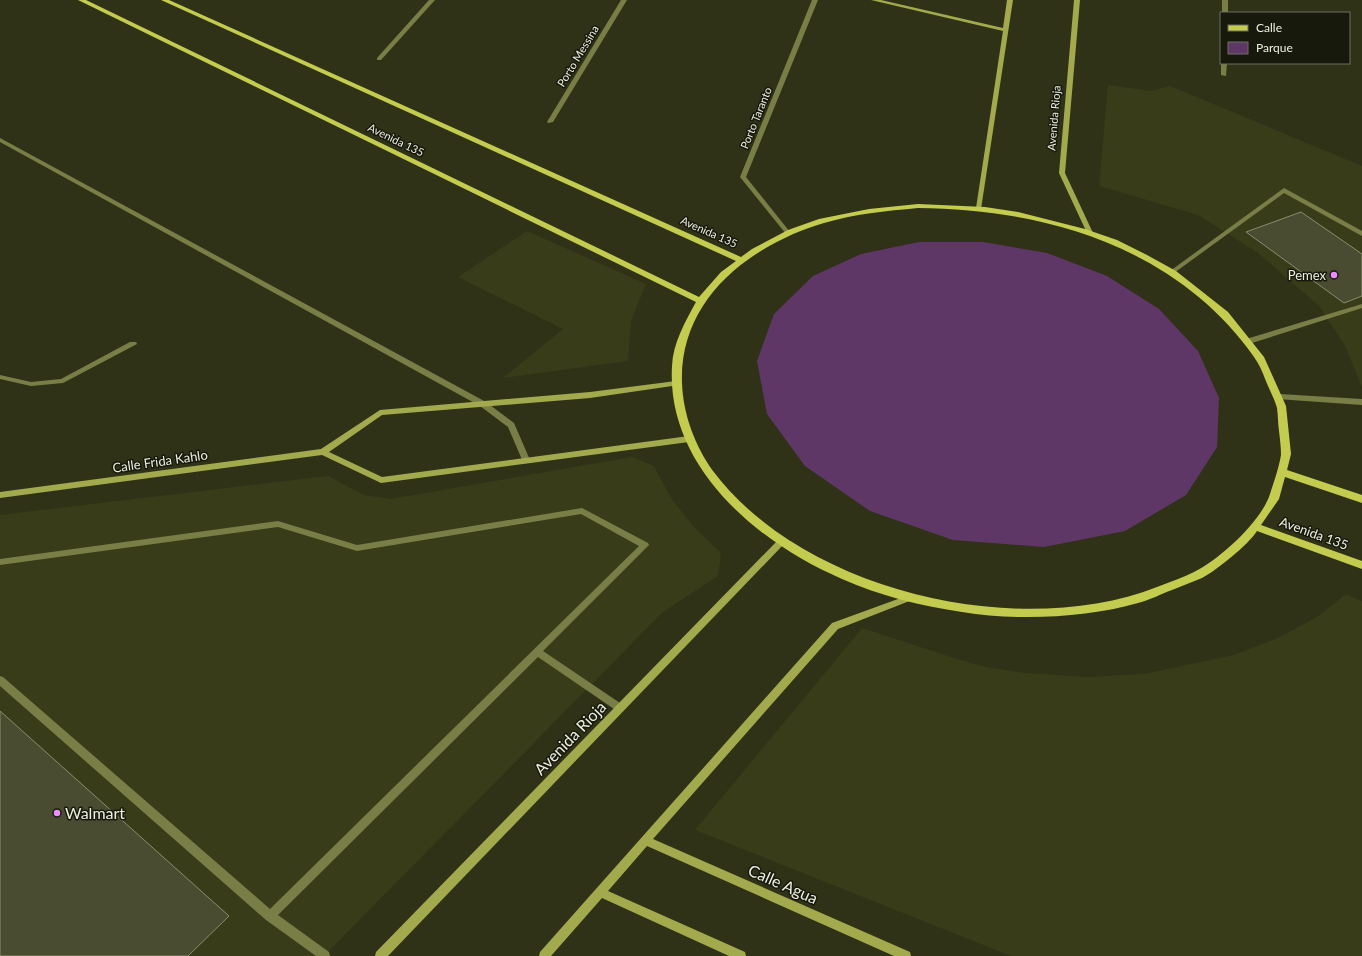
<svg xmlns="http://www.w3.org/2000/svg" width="1362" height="956" viewBox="0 0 1362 956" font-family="Lato,sans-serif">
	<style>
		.built { fill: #393c19 }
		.green { fill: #5f3767 }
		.building { fill: #4a4c31; stroke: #8a8d6f }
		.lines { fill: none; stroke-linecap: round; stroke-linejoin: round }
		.lane { fill: #797e46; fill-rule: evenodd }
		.street { fill: #797e46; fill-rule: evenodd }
		.secondary { fill: #a3aa4d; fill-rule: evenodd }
		.primary { fill: #c3cc4f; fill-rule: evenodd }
		.poi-dot { fill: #eb8dfc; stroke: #18190d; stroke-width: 1.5 }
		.labels { text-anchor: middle; stroke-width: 3; stroke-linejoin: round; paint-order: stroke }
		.far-street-label { font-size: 11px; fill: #edf0df; stroke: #18190d }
		.poi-label { font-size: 13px; fill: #edf0df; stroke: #18190d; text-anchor: end }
		.street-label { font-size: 13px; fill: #edf0df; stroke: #18190d }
		.near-street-label { font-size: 16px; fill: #edf0df; stroke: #18190d }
		.near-poi-label { font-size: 16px; fill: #edf0df; stroke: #18190d; text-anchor: start }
	</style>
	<rect width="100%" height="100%" fill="#303218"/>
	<g class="built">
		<polygon points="1108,85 1151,91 1170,86 1362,166 1362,387 1345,346 1319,306 1258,253 1198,215 1099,186"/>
		<polygon points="527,231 646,284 631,321 628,361 503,378 563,329 458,277"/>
		<polygon points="632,457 654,466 671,498 692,525 721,553 718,576 663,612 324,956 0,956 0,515 328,476 364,495 391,499"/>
		<polygon points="1346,594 1362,601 1362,956 1011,956 695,830 862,628 954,658 986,667 1025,673 1088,677 1144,674 1234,655 1278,638 1317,617"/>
	</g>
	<polygon class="green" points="919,242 983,242 1047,253 1107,276 1159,309 1198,351 1219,398 1217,447 1186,495 1125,531 1044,547 953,540 870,511 805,466 767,414 757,361 774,314 813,276 861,254"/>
	<g class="building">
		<polygon points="1301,212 1362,254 1362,296 1344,303 1246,232"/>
		<polygon points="0,711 229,916 188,956 0,956"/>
	</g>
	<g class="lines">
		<g class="lane">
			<polygon points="1284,188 1362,231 1362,236 1284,193 1174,273 1170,273 1170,271"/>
			<polygon points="1362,304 1362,308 1252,343 1249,343 1245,341 1246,339"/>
			<polygon points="1280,394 1362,399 1362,405 1277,399 1276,397"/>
			<polygon points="582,508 648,543 649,545 543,651 623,705 625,708 623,711 620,712 617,711 538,657 278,915 329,952 330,956 316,956 266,920 0,686 0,676 3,677 270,909 639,546 581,514 357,551 278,527 0,565 0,559 278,521 357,545"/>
		</g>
		<g class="street">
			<polygon points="429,0 435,0 381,60 377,60 377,58"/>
			<polygon points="621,0 627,0 553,122 548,123 547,122"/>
			<polygon points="812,0 818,0 746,177 790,232 791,233 788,235 786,234 740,177"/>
			<rect x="1222" y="0" width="6" height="13"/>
			<polygon points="1221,63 1227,63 1226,76 1221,75"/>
			<polygon points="0,138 486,402 514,423 530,460 529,462 523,462 508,427 480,406 0,142"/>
			<polygon points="130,342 136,342 137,344 63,383 31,386 0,379 0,375 31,382 61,379"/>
		</g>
		<g class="secondary">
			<polygon points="871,0 881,0 1003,28 1007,0 1013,0 981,209 979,210 976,208 1003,31"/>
			<polygon points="1074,0 1080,0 1065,173 1093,233 1090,235 1087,233 1059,173"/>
			<polygon points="676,381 679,381 680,383 679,385 590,398 382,415 329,452 382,477 689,436 693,439 689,442 381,483 322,455 0,498 0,492 321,449 380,410 590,392"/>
			<polygon points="782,538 785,539 786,541 785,543 388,956 375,956 376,952 779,539"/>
			<polygon points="909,595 912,596 913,598 912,600 838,629 653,839 910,952 911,956 894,956 647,846 608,891 745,952 746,956 729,956 602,898 551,956 539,956 540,952 832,623"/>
		</g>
		<path class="primary" d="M78 0H86L699 297 721 272 736 261 161 0H169L741 257 752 249 788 230 819 219 869 209 918 204 985 207 1018 212 1085 229 1117 240 1147 255 1176 271 1228 312 1264 357 1286 406 1291 454 1287 470 1362 495V503L1285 477 1279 499 1261 525 1362 561V569L1257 531C1248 545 1217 570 1202 578 1192 582 1182 586 1172 590 1161 594 1150 600 1138 603 1086 618 1016 621 962 612 922 606 880 596 842 579 758 543 666 467 672 366 673 343 685 322 696 302ZM918 208C972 209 1024 215 1075 231 1146 253 1212 296 1254 357 1260 365 1264 376 1268 386 1271 393 1275 400 1277 408 1278 415 1278 424 1279 431 1280 439 1281 448 1281 455 1279 467 1274 482 1270 494 1261 522 1220 559 1194 572 1182 578 1169 582 1157 587 1019 641 804 592 713 471 695 446 683 414 682 383 679 299 750 245 824 223 854 214 886 211 918 208Z"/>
	</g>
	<g class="poi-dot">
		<circle cx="1334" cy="275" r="4"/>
		<circle cx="57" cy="813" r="4"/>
	</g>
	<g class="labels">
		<g class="far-street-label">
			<text transform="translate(578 56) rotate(-59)" y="4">Porto Messina</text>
			<text transform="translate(756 118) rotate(-68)" y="4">Porto Taranto</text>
			<text transform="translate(1054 118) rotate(-85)" y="4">Avenida Rioja</text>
			<text transform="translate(396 140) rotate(26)" y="4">Avenida 135</text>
			<text transform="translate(709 232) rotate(24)" y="4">Avenida 135</text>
		</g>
		<g class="poi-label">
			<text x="1326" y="280">Pemex</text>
		</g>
		<g class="street-label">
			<text transform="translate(160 461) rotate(-8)" y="5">Calle Frida Kahlo</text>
			<text transform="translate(1314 533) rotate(20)" y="5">Avenida 135</text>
		</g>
		<g class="near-street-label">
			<text transform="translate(570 738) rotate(-46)" y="6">Avenida Rioja</text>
			<text transform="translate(783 884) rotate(24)" y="6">Calle Agua</text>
		</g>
		<g class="near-poi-label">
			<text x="65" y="819">Walmart</text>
		</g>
	</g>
	<rect x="1220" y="12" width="130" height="52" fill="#18190d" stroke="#6d6f61"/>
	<rect x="1228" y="25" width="20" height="6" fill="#c3cc4f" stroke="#6d6f61"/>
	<text x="1256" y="32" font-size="12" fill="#edf0df">Calle</text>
	<rect x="1228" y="42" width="20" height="12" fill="#5f3767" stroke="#6d6f61"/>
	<text x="1256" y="52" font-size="12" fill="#edf0df">Parque</text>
</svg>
